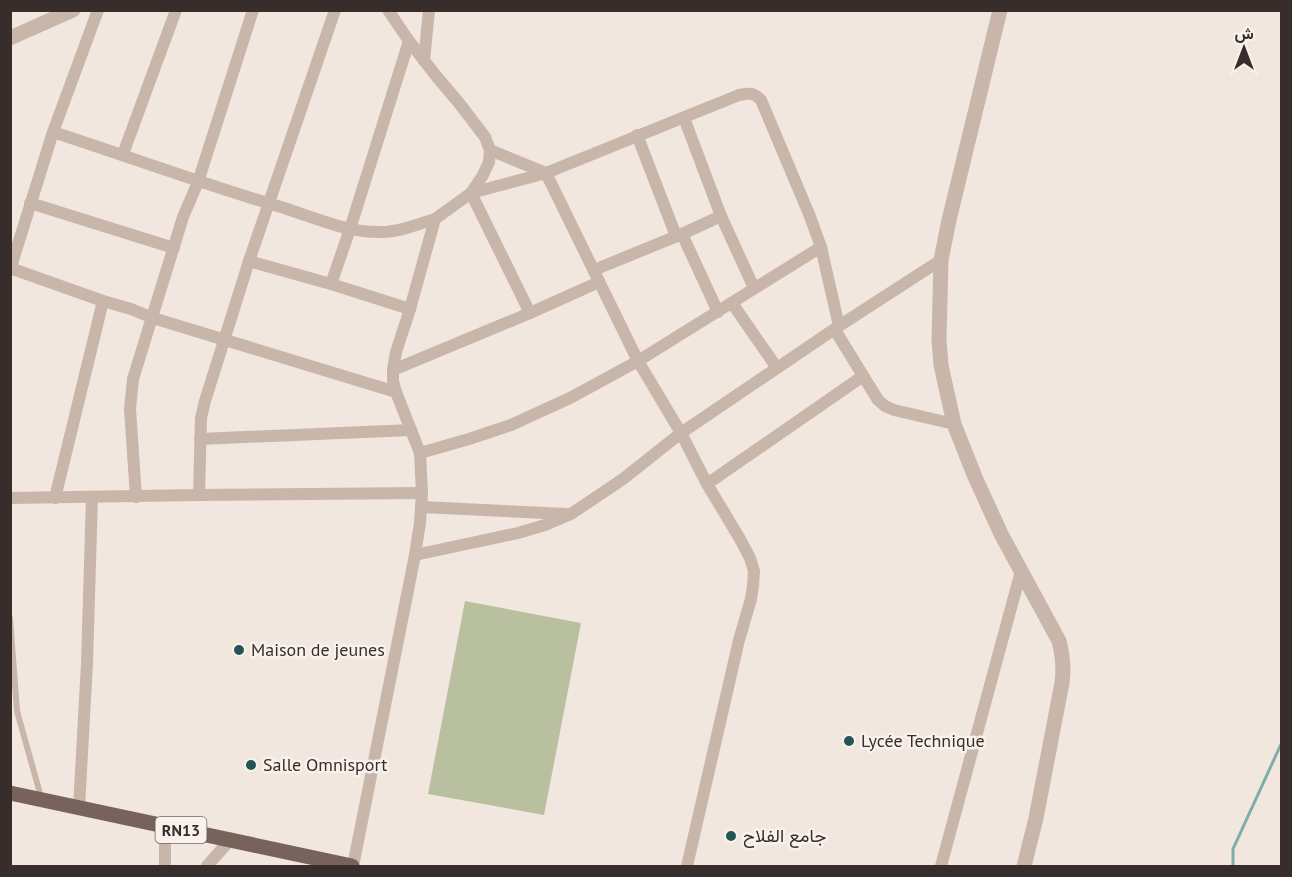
<svg xmlns="http://www.w3.org/2000/svg" width="1292" height="877" viewBox="0 0 1292 877" font-family="'PT Sans',Vazirmatn,sans-serif">
	<style>
		.green { fill: #b8c09f }
		.lines { fill: none; stroke-linecap: round; stroke-linejoin: round }
		.stream { stroke: #7fadaa; stroke-width: 3 }
		.service { stroke: #c9b6ab; stroke-width: 6 }
		.minor { stroke: #c9b6ab; stroke-width: 12 }
		.tertiary { stroke: #c9b6ab; stroke-width: 15 }
		.primary { stroke: #78625c; stroke-width: 15 }
		.poi-dot { fill: #215655; stroke: #f9f1eb; stroke-width: 2 }
		.labels { text-anchor: middle; stroke-width: 5; stroke-linejoin: round; paint-order: stroke }
		.shield { fill: #f9f1eb; stroke: #716864; stroke-width: 1.5 }
		.shield-label { font-size: 16px; font-weight: bold; fill: #372d2a }
		.poi-label { font-size: 18px; fill: #372d2a; stroke: #f9f1eb; text-anchor: start }
	</style>
	<rect width="100%" height="100%" fill="#f1e7de"/>
	<polygon class="green" points="465,601 581,623 544,815 428,794"/>
	<g class="lines">
		<polyline class="stream" points="1233,866 1233,849 1282,742"/>
		<polyline class="service" points="10,618 17,711 41,797"/>
		<g class="minor">
			<polyline points="424,61 429,10"/>
			<polyline points="684,118 721,216 754,288"/>
			<path d="M53 132C130 157 206 185 284 208 315 218 348 233 382 232 400 232 418 224 435 219"/>
			<polyline points="637,135 676,236"/>
			<polyline points="490,150 546,173 638,361 681,433 707,484 740,539 750,558 754,571 753,586 751,599 739,640 687,866"/>
			<polyline points="123,154 176,10"/>
			<polyline points="30,203 174,248"/>
			<polyline points="682,234 718,312"/>
			<polyline points="249,261 331,284 410,309"/>
			<polyline points="10,268 103,301 131,309 153,318 396,392"/>
			<polyline points="10,270 53,132 98,10"/>
			<polyline points="594,270 682,234 721,216"/>
			<polyline points="331,284 350,229 409,41"/>
			<polyline points="732,303 777,368"/>
			<path d="M530 313 471 193 546 173 739 95C750 93 753 92 761 100L809 214 821 247 839 326"/>
			<polyline points="835,330 878,400 885,406 894,410 954,424"/>
			<polyline points="393,370 530,313 599,282"/>
			<polyline points="200,439 411,430"/>
			<polyline points="420,453 469,439 511,425 570,398 638,361 821,247"/>
			<polyline points="707,484 863,376"/>
			<polyline points="199,495 201,418 205,401 249,261 335,10"/>
			<polyline points="136,497 130,409 133,379 183,217 198,182 253,10"/>
			<polyline points="10,498 199,495 422,493"/>
			<polyline points="55,498 103,301"/>
			<polyline points="421,507 567,514"/>
			<polyline points="415,555 518,533 545,525 571,514 623,479 681,433 839,326 941,260"/>
			<polyline points="79,808 87,663 92,497"/>
			<polyline points="165,866 165,826"/>
			<polyline points="207,866 230,840"/>
			<polyline points="353,866 415,555 420,523 422,493 420,453 396,392 393,381 393,370 396,352 410,309 435,219 471,193 483,175 489,162 490,150 485,137 459,103 437,77 409,41 388,10"/>
			<polyline points="941,866 1021,571"/>
		</g>
		<g class="tertiary">
			<path d="M1000 10 949 220 941 260 939 340 941 365 954 424 975 477 1001 534 1059 641C1063 656 1064 668 1062 683L1036 818 1024 866"/>
			<polyline points="10,38 73,10"/>
		</g>
		<polyline class="primary" points="10,793 352,866"/>
	</g>
	<g class="poi-dot">
		<circle cx="239" cy="650" r="6"/>
		<circle cx="849" cy="741" r="6"/>
		<circle cx="251" cy="765" r="6"/>
		<circle cx="731" cy="836" r="6"/>
	</g>
	<g class="labels">
		<rect class="shield" x="155.5" y="817" width="51" height="26" rx="4.5"/>
		<g class="shield-label">
			<text x="181" y="836">RN13</text>
		</g>
		<g class="poi-label">
			<text x="251" y="656">Maison de jeunes</text>
			<text x="861" y="747">Lycée Technique</text>
			<text x="263" y="771">Salle Omnisport</text>
			<text x="743" y="842">جامع الفلاح</text>
		</g>
	</g>
	<rect width="1292" height="877" fill="none" stroke="#372d2a" stroke-width="24"/>
	<g transform="translate(1244 48)" stroke="#f9f1eb" stroke-width="4.5" paint-order="stroke">
	<path d="M0-4.5L10 22L0 15L-10 22Z" fill="#372d2a"/>
	<text y="-9" font-size="16" font-weight="bold" text-anchor="middle" fill="#372d2a">ش</text>
	</g>
</svg>
